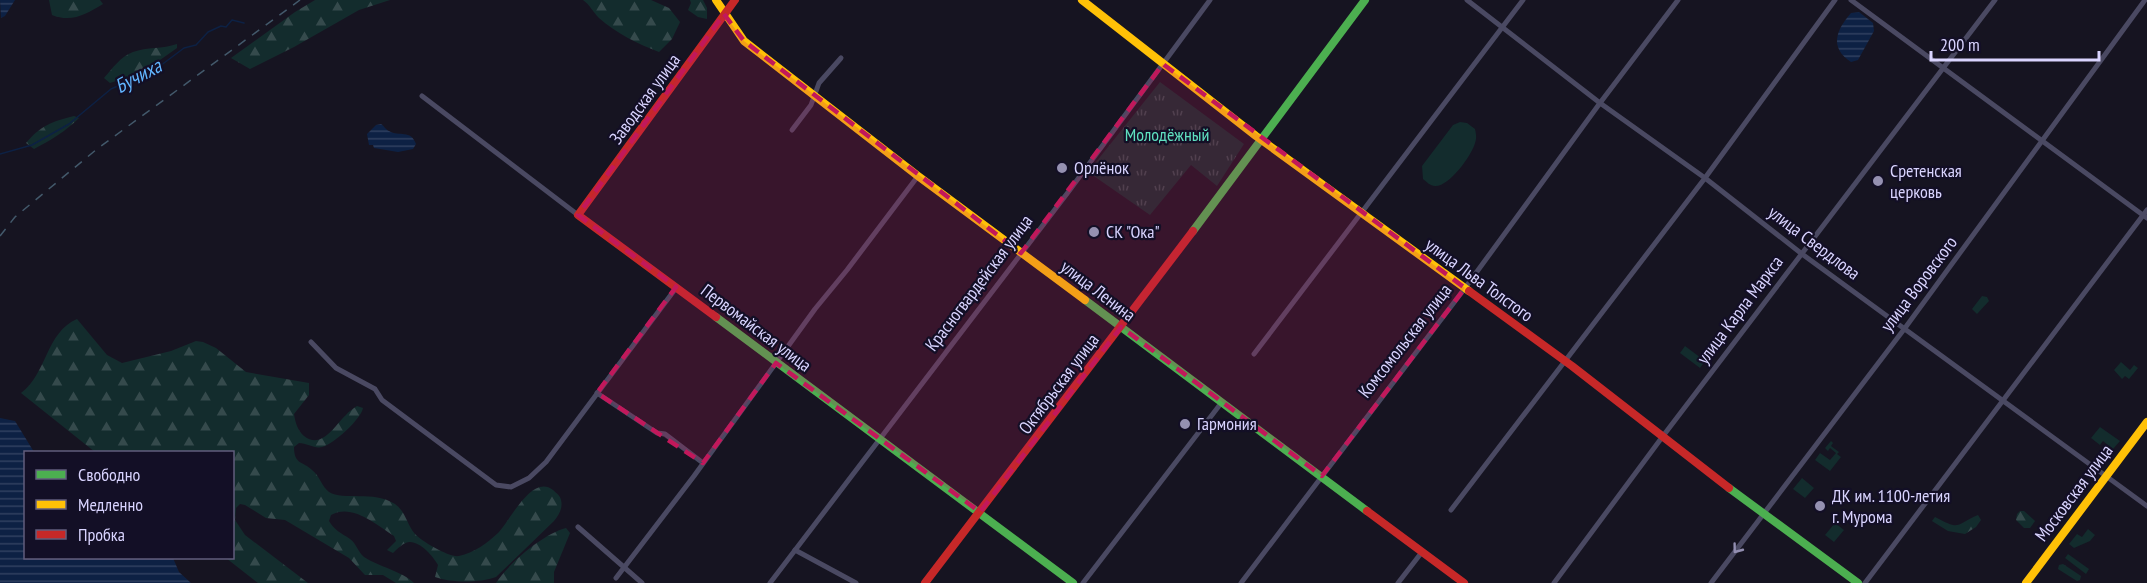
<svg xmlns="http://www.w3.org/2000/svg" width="2147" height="583" viewBox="0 0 2147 583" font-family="'PT Sans Narrow',sans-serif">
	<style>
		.grass { fill: #132c2d }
		.forest { fill: url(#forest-firs) }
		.park { fill: url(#park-tufts) }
		.water { fill: url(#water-rules) }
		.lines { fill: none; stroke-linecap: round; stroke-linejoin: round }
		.stream { stroke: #0d2144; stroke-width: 1.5 }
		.street { stroke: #4a4962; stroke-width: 5 }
		.fast { stroke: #4caf50; stroke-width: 8 }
		.slow { stroke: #ffc107; stroke-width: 8 }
		.jam { stroke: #c62828; stroke-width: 8 }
		.rail { stroke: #43596b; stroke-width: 1.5; stroke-dasharray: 9 8; stroke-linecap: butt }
		.oneway { stroke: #928eb0 }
		.marked { fill: #c2185b; fill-opacity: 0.2; stroke: #c2185b; stroke-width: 4.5; stroke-dasharray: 12 8; stroke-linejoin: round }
		.poi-dot { fill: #9591b1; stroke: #130f26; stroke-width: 2 }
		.labels { text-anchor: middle; stroke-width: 4.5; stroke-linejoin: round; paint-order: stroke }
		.street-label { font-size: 18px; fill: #d9d4ff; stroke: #130f26 }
		.park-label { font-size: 18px; fill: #5fe0c0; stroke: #130f26 }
		.poi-label { font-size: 18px; fill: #d9d4ff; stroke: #130f26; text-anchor: start }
		.water-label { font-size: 20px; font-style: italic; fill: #62b6ff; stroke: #130f26 }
	</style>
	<defs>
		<pattern id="forest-firs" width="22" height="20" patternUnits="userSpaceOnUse" patternTransform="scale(1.5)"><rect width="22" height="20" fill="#132c2d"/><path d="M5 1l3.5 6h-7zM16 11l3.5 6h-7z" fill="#354a4c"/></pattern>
		<pattern id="park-tufts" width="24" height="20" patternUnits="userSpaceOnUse" patternTransform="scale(1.5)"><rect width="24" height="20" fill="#132c2d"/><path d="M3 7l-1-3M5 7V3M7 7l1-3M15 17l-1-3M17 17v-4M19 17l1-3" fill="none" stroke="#354a4c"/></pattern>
		<pattern id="water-rules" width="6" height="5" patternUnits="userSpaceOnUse" patternTransform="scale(1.5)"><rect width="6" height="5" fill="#0d2144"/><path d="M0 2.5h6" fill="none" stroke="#304060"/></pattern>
	</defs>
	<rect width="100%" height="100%" fill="#161421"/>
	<g class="grass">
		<path d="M1460 122 1467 123 1475 129C1476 134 1477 138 1475 143 1472 155 1449 187 1435 186 1430 186 1427 182 1423 179L1422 166 1453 125Z"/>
		<polygon points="1982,296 1987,297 1989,301 1977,314 1972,309"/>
		<polygon points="1685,346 1705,361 1700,368 1680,353"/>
		<polygon points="2121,362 2130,370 2134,365 2138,368 2129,379 2125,376 2122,379 2114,370"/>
		<polygon points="2100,427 2120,441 2113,449 2103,441 2100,445 2091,438"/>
		<polygon points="1831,441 1833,443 1831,446 1839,452 1837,454 1841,457 1830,471 1815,460 1820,453 1830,460 1836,453 1830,448 1828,451 1825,448"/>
		<polygon points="1802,478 1814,488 1805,498 1793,489"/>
		<polygon points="1835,523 1844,530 1834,542 1825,535"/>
		<polygon points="2088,529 2095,535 2090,541 2074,548 2069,544 2077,534 2082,537"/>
		<polygon points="2068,554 2089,569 2086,574 2065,558"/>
	</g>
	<g class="forest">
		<path d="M49 0H100L103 4C86 14 72 23 52 15Z"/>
		<polygon points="315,0 390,0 359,10 294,47 250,69 231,58 295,12"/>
		<path d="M583 0H651L669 8 680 22 672 39 659 52C638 44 616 33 599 18 593 12 590 5 583 0Z"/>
		<polygon points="690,0 703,0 707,8 707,19 698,17 688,10 691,3"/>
		<path d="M177 44V48L143 72 110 83 104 78C112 69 121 56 133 52 147 47 163 49 177 44Z"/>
		<path d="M74 116 79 118C66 131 51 140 34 149L26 143C40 126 53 121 74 116Z"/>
		<path d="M77 319 107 355 122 363 171 351 196 341 203 342 216 348 246 372 309 383V395L294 414C295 422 298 431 304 436 322 450 335 425 346 415 349 411 353 409 357 406L363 408C361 419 334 444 322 447 315 449 307 443 299 443L294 447C294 465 303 461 312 470 319 475 322 487 329 492 343 501 373 490 395 504 406 512 407 525 415 534 421 541 450 558 459 556 474 553 487 543 498 533 510 521 532 473 553 490 556 493 560 495 561 500 563 508 559 515 554 521L496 577C479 583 452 583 435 577L438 565C433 556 420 541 409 542 403 543 397 549 393 553L387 550 396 541 394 536C377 525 352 503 331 515L329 521C334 530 341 533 350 539 356 543 358 552 364 557 379 567 402 571 414 583H396L383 575H365L349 558 285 520 266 518 245 505 240 504 236 508 235 520 245 535 308 583H258L226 558H232V452H95L21 393C47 374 46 332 77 319Z"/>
		<polygon points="2020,511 2024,511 2035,521 2030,528 2024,528 2016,520 2017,514"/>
		<path d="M1978 515 1981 520 1976 527 1965 534 1948 531 1932 521 1935 517C1961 531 1955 525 1978 515Z"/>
		<path d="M566 528 570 533 554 572V583H496C509 563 543 534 566 528Z"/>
		<polygon points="2063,564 2081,576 2080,580 2077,581 2058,569 2059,565"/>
	</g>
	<polygon class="park" points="1160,82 1244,144 1217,186 1191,165 1150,215 1088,172"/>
	<g class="water">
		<polygon points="0,0 15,0 5,16 1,18"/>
		<path d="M1859 12 1873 23 1874 31 1858 60 1851 62C1829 48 1836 30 1851 13Z"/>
		<path d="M381 124C384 126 386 130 389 131 399 137 411 129 416 144L413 149 398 152 374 148 373 145H369L367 134 376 125Z"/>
		<polygon points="0,418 15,421 34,452 26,452 26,558 173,558 179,572 191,583 0,583"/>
	</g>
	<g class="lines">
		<polyline class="stream" points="0,154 32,145 69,124 111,89 156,69 184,48 196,45 208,32 221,26 226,27 232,20 244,23"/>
		<g class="street">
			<polyline points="1467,0 1600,103 1705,178 1802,254 2147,506"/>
			<polyline points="1851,0 2147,218"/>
			<polyline points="422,96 578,215"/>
			<polyline points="792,130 811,105 819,83 841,58"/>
			<polyline points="311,342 336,368 375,389 382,400 496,485 511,487 529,478 546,462 676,288"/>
			<polyline points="1254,354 1523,0"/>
			<polyline points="597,393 657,433 665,434 703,463"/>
			<polyline points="1451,510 1705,178 1835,0"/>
			<polyline points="578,527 642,583"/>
			<polyline points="795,550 856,583"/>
			<polyline points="616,578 694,476 815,309 847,270 918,176"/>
			<polyline points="770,583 1069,191 1210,0"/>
			<polyline points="1083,583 1222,402"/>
			<polyline points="1241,583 1465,288 1600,103 1678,0"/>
			<polyline points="1398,583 1422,552"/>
			<polyline points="1554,583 1663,436 1995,0"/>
			<polyline points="1711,583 1905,328 2145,0"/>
			<polyline points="1865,583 2147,210"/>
		</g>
		<g class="fast">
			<polyline points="1193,231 1365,0"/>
			<polyline points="1085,300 1367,511"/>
			<polyline points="716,317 1073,583"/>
			<polyline points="1729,488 1858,583"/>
		</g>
		<g class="slow">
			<polyline points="716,0 744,41 918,176 1085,300"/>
			<polyline points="1082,0 1256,136 1469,291"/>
			<polyline points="2026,583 2147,422"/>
		</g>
		<g class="jam">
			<polyline points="1469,291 1572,366 1729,488"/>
			<polyline points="716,317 578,215 735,0"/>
			<polyline points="1367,511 1464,583"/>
			<polyline points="925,583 1193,231"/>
		</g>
		<polyline class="rail" points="0,236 15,217 97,149 300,0"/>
	</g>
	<defs><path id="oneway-chevron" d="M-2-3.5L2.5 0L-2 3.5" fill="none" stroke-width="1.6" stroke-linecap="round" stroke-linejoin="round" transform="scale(1.5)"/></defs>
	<use class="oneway" href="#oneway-chevron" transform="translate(1737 549) rotate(127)"/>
	<path class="marked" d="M724 14 744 41 1021 253 1163 64 1465 288 1322 476 1121 327 980 512 776 363 703 463 597 393 676 287 578 215Z"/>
	<g class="poi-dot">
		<circle cx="1062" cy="168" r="6"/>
		<circle cx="1878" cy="181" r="6"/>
		<circle cx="1094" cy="232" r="6"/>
		<circle cx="1185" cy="424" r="6"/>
		<circle cx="1820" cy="506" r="6"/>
	</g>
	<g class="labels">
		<g class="street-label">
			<text transform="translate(645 99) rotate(-54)" y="6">Заводская улица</text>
			<text transform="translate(1814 243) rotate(37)" y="6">улица Свердлова</text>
			<text transform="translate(1479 280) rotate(36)" y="6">улица Льва Толстого</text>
			<text transform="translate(979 283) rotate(-53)" y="6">Красногвардейская улица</text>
			<text transform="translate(1919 284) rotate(-53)" y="6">улица Воровского</text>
			<text transform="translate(1098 291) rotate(37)" y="6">улица Ленина</text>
			<text transform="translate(1740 310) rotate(-53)" y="6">улица Карла Маркса</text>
			<text transform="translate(756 328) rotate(37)" y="6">Первомайская улица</text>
			<text transform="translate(1405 341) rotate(-52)" y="6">Комсомольская улица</text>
			<text transform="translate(1059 384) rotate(-53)" y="6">Октябрьская улица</text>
			<text transform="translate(2074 493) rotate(-53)" y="6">Московская улица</text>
		</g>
		<g class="park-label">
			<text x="1167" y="141">Молодёжный</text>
		</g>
		<g class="poi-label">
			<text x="1074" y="174">Орлёнок</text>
			<text x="1890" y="177">Сретенская<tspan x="1890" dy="21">церковь</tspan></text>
			<text x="1106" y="238">СК "Ока"</text>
			<text x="1197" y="430">Гармония</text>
			<text x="1832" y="502">ДК им. 1100-летия<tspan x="1832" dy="21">г. Мурома</tspan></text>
		</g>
		<g class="water-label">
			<text transform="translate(138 76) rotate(-28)" y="7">Бучиха</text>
		</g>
	</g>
	<rect x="24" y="451" width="210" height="108" fill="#130f26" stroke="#625e7d" stroke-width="1.5"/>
	<rect x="36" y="470" width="30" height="9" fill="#4caf50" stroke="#625e7d" stroke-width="1.5"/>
	<text x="78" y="481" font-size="18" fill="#d9d4ff">Свободно</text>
	<rect x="36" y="500" width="30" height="9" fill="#ffc107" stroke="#625e7d" stroke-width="1.5"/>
	<text x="78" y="511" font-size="18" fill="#d9d4ff">Медленно</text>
	<rect x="36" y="530" width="30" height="9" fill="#c62828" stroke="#625e7d" stroke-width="1.5"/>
	<text x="78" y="541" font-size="18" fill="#d9d4ff">Пробка</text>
	<path d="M1931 51v9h168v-9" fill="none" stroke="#d9d4ff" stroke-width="3"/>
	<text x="1940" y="51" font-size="18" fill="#d9d4ff" stroke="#130f26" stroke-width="4.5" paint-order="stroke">200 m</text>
</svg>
